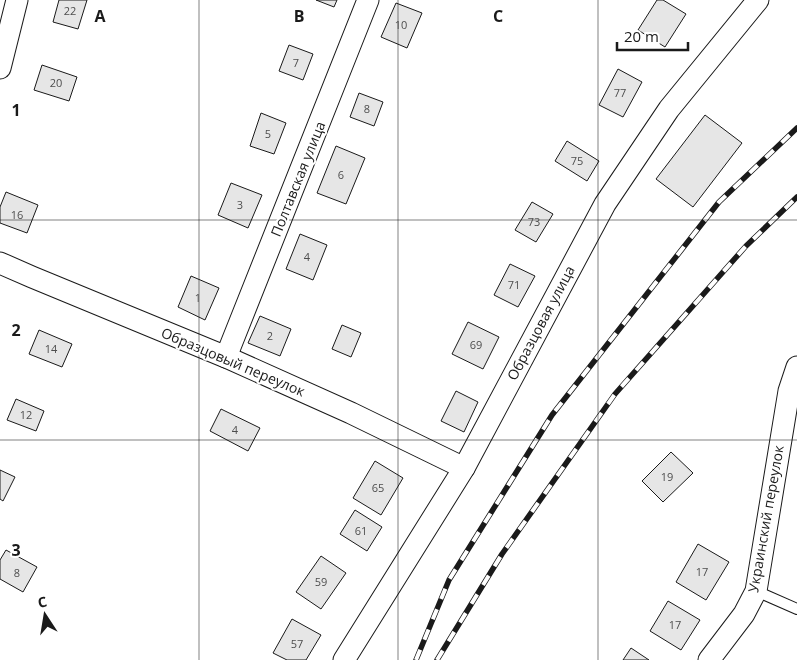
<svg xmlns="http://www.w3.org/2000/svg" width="797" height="660" viewBox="0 0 797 660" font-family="'Open Sans',sans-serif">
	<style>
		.building { fill: #e6e6e6; stroke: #1a1a1a }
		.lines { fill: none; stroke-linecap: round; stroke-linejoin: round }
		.lane-casing { stroke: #1a1a1a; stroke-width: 12 }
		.street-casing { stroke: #1a1a1a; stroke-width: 23 }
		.lane { stroke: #fff; stroke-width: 10 }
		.street { stroke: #fff; stroke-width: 21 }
		.rail-casing { stroke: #1a1a1a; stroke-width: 5.5 }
		.rail { stroke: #fff; stroke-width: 4; stroke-dasharray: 11; stroke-linecap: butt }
		.grid { fill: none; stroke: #1a1a1a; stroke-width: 1; stroke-opacity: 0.55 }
		.labels { text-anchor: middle; stroke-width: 4; stroke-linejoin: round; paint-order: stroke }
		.number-label { font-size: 11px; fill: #4d4d4d }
		.street-label { font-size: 14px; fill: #1a1a1a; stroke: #fff }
		.grid-label { font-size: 16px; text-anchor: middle; font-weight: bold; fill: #1a1a1a; stroke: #fff; stroke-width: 4; stroke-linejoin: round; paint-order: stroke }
	</style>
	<rect width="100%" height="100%" fill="#fff"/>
	<g class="building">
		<polygon points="59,0 87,0 78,29 53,22"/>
		<polygon points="316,0 337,0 334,7"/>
		<polygon points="657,0 663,0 686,14 665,47 638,30"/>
		<polygon points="396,3 422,13 407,48 381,37"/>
		<polygon points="289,45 313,54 303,80 279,71"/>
		<polygon points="42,65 77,77 69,101 34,90"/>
		<polygon points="618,69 642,82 623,117 599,105"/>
		<polygon points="359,93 383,102 374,126 350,117"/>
		<polygon points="261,113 286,123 274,154 250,146"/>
		<polygon points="705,115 742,143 693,207 656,179"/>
		<polygon points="567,141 599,161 587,181 555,161"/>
		<polygon points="336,146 365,158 346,204 317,193"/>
		<polygon points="231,183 262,195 248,228 218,215"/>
		<polygon points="6,192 38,205 27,233 0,223 0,207"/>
		<polygon points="532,202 553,214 536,242 515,230"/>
		<polygon points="300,234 327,245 313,280 286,269"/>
		<polygon points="510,264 535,276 518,307 494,295"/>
		<polygon points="191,276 219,288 205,320 178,307"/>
		<polygon points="260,316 291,329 280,356 248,343"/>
		<polygon points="468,322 499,337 483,369 452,354"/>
		<polygon points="342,325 361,333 351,357 332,349"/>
		<polygon points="39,330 72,344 62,367 29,354"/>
		<polygon points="456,391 478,402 464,432 441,421"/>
		<polygon points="16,399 44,411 36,431 7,420"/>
		<polygon points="221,409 260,428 248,451 210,431"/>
		<polygon points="671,452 693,473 663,502 642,481"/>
		<polygon points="375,461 403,478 381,515 353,498"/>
		<polygon points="0,470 15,477 3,501 0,499"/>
		<polygon points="355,510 382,527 367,551 340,534"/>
		<polygon points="698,544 729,562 706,600 676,582"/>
		<polygon points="6,550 37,567 23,592 0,579 0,560"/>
		<polygon points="321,556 346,573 321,609 296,592"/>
		<polygon points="668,601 700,620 681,650 650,631"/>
		<polygon points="292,619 321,635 306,660 287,660 273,653"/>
		<polygon points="631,648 649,660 623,660"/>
	</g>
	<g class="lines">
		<g class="lane-casing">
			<polyline id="lane" points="756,591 797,609"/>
		</g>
		<g class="street-casing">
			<g id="street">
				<polyline points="0,68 17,0"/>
				<polyline points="0,263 32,277 226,357 351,413 464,468"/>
				<polyline points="226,357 368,0"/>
				<polyline points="344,660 464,468 605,204 669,109 758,0"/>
				<polyline points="709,660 744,614 756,591 789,391 797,367"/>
			</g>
		</g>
		<use href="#lane" class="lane"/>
		<use href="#street" class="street"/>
		<g class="rail-casing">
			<g id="rail">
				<polyline points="416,660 449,580 552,415 719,202 797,128"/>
				<polyline points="437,660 502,554 615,394 746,246 797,197"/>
			</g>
		</g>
		<use href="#rail" class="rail"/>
	</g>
	<path class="grid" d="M199 0V660M398 0V660M598 0V660M0 220H797M0 440H797"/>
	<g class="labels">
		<g class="number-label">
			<text x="70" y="15">22</text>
			<text x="401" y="29">10</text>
			<text x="296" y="67">7</text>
			<text x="56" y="87">20</text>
			<text x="620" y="97">77</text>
			<text x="367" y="113">8</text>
			<text x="268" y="138">5</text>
			<text x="577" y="165">75</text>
			<text x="341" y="179">6</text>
			<text x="240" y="209">3</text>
			<text x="17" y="219">16</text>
			<text x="534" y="226">73</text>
			<text x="307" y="261">4</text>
			<text x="514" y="289">71</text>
			<text x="198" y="302">1</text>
			<text x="270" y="340">2</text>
			<text x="476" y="349">69</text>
			<text x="51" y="353">14</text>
			<text x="26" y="419">12</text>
			<text x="235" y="434">4</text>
			<text x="667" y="481">19</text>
			<text x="378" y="492">65</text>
			<text x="361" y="535">61</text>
			<text x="702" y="576">17</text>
			<text x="17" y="577">8</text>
			<text x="321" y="586">59</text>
			<text x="675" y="629">17</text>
			<text x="297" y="648">57</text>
		</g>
		<g class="street-label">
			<text transform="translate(298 179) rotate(-68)" y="5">Полтавская улица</text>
			<text transform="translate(541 323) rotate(-62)" y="5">Образцовая улица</text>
			<text transform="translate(233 362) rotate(23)" y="5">Образцовый переулок</text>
			<text transform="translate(766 519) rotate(-80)" y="5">Украинский переулок</text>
		</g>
	</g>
	<g class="grid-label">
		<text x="100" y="22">A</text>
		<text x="299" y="22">B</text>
		<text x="498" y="22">C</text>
		<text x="16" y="116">1</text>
		<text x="16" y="336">2</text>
		<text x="16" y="556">3</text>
	</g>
	<g transform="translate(45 615) rotate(348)" stroke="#ffffff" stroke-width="4" paint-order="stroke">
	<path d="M0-4L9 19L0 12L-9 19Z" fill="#1a1a1a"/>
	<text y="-8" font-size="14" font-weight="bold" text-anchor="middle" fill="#1a1a1a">С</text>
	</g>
	<path d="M617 42v8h71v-8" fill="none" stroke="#1a1a1a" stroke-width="2.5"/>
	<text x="624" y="42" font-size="15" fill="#1a1a1a" stroke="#ffffff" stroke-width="4" paint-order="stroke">20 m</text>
</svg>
